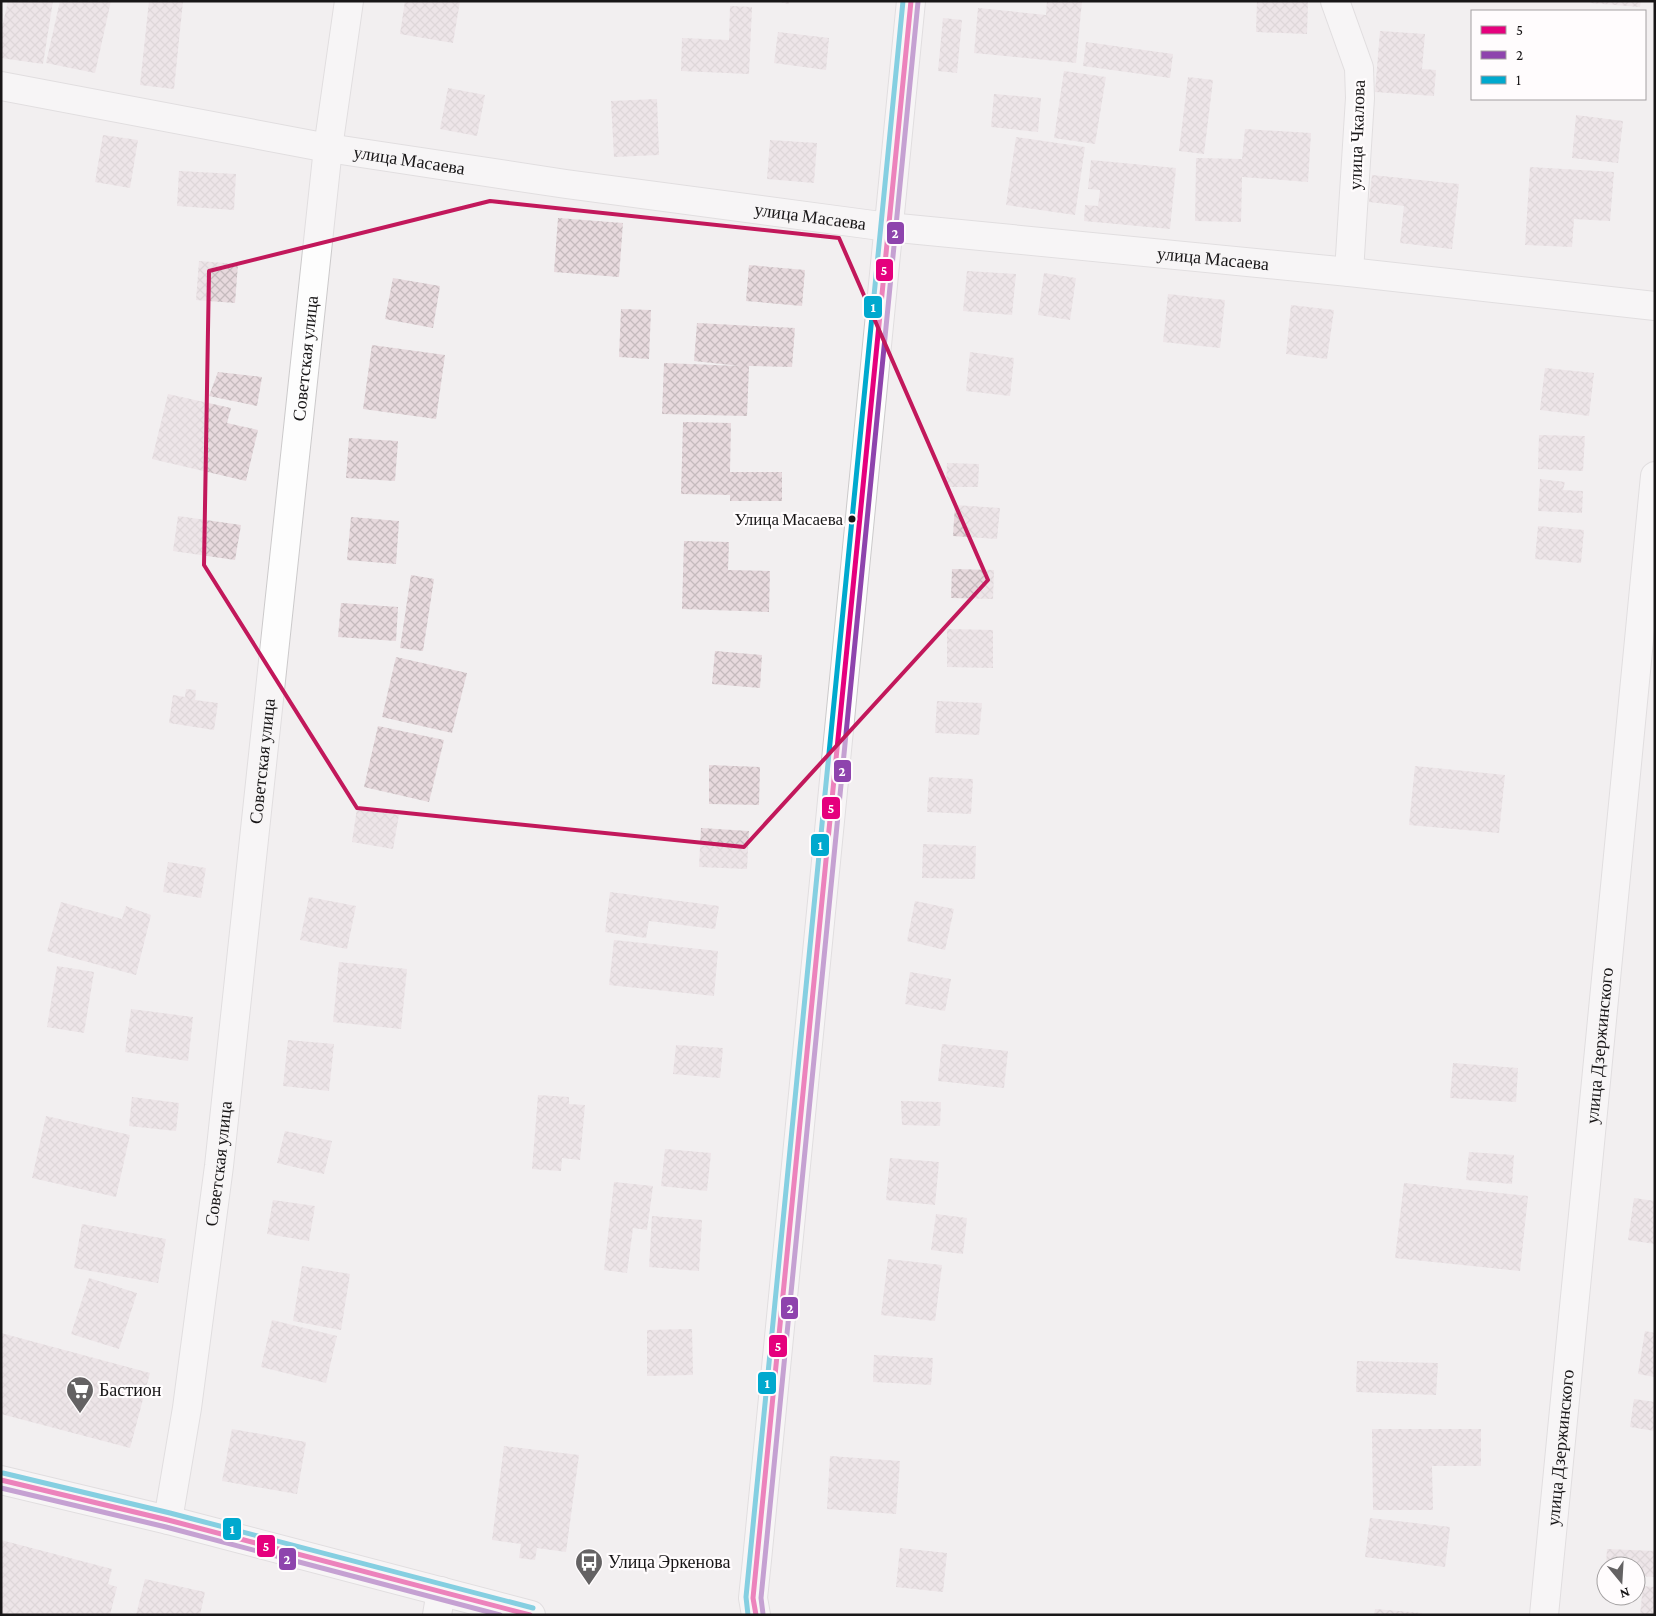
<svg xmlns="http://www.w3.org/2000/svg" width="1656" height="1616" viewBox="0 0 1656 1616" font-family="'Crimson Pro',serif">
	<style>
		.building { fill: url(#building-cross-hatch) }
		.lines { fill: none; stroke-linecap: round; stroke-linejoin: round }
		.minor-casing { stroke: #cccacb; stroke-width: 30 }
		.tertiary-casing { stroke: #cccacb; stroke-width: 30 }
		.minor { stroke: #fdfdfd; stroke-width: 28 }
		.tertiary { stroke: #fdfdfd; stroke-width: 28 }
		.bus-1-casing { stroke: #fffcfd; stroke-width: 9 }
		.bus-2-casing { stroke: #fffcfd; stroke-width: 9 }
		.bus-3-casing { stroke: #fffcfd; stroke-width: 9 }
		.bus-1 { stroke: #e5007d; stroke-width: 5 }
		.bus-2 { stroke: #8e44ad; stroke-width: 5 }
		.bus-3 { stroke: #00a9ce; stroke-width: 5 }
		.marked { fill: none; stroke: #c2185b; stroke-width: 4; stroke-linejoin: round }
		.bus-dot { fill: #181617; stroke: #fffcfd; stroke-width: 2 }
		.labels { text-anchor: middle; stroke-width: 4.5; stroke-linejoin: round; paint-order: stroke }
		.bus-label { font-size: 17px; fill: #181617; stroke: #fffcfd; text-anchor: end }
		.street-label { font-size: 18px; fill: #181617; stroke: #fffcfd }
		.poi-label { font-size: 18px; fill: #181617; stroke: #fffcfd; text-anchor: start }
		.line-badge { stroke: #fffcfd; stroke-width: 2 }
		.badge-label { font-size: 14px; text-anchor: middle; font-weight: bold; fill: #fff }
	</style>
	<defs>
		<pattern id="building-cross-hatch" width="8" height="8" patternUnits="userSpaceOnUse" patternTransform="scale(1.25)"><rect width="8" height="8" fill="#e7d9dd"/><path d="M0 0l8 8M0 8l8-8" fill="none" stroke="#c5babd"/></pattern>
	</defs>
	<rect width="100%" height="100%" fill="#f2eff0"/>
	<g class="building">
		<polygon points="8,1 53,1 43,64 1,58 1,32"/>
		<polygon points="60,1 111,1 95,73 46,63"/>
		<polygon points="149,1 183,1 174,89 140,85"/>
		<polygon points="405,1 460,1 453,43 400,34"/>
		<polygon points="775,1 789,1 789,4"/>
		<polygon points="1047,1 1082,1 1076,63 974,53 978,8 1046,15"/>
		<polygon points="1257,1 1308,1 1307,34 1256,32"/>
		<polygon points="1591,1 1641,1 1640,7 1590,3"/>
		<polygon points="730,6 752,7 749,74 681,71 682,38 729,40"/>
		<polygon points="943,18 962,20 957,73 938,71"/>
		<polygon points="1380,31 1425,34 1422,69 1436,70 1434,96 1375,92"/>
		<polygon points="778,32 829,38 826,70 774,63"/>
		<polygon points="1086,42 1173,54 1170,78 1083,66"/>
		<polygon points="1064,71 1106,77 1095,144 1054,138"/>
		<polygon points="1188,77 1213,80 1204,154 1179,151"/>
		<polygon points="448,88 485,95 477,136 440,129"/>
		<polygon points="994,94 1041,98 1038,132 991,127"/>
		<polygon points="657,99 659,155 614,157 611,101"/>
		<polygon points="1576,115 1623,121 1618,163 1572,158"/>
		<polygon points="1245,129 1311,133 1308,182 1242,177 1241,222 1195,221 1196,158 1242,159"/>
		<polygon points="103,135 138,140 130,188 95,182"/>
		<polygon points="1016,137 1085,147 1075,215 1006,205"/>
		<polygon points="770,140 817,143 814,183 767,179"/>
		<polygon points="1091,160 1176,168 1170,229 1084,221 1085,205 1098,206 1100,190 1088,189"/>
		<polygon points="1530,167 1614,172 1610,221 1574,219 1572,247 1525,245"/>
		<polygon points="179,171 236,174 234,210 177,206"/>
		<polygon points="1372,175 1459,184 1452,249 1400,243 1404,206 1369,202"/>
		<polygon points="558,218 623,223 619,277 554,272"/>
		<polygon points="199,261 238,264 235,303 196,300"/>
		<polygon points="749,265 805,270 802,306 746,301"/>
		<polygon points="967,271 1016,274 1012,315 963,311"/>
		<polygon points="1044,273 1076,278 1070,320 1038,315"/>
		<polygon points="393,278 440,286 433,328 385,319"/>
		<polygon points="1168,294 1225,300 1220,348 1163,342"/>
		<polygon points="1291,305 1334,310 1327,359 1286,354"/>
		<polygon points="621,309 651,310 649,359 619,357"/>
		<polygon points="697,323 795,328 792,367 749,366 747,416 662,414 664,363 740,366 694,361"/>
		<polygon points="372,345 445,355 436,419 363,409"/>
		<polygon points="970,352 1014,358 1010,396 966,391"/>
		<polygon points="1545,368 1594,373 1589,416 1540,410"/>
		<polygon points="218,372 262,377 257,406 209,396"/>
		<polygon points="168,394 231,408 227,423 258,430 246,481 152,459"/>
		<polygon points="683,422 731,423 730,472 782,472 782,501 730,501 730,495 681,494"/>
		<polygon points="1539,435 1585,436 1583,471 1538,469"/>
		<polygon points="349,438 398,441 395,481 346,478"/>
		<polygon points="947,463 979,464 978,487 946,487"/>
		<polygon points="1540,479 1565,482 1563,490 1583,491 1582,513 1538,511"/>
		<polygon points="955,505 1000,508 997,539 953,536"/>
		<polygon points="178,516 241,525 235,560 173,551"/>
		<polygon points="351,517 399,521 396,564 347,560"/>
		<polygon points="1538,526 1584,530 1581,563 1535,559"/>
		<polygon points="684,541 729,542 728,570 770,571 769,612 682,609"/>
		<polygon points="952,569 994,570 993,599 951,598"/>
		<polygon points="411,575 434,579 423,651 400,648"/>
		<polygon points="341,603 398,607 396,641 338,637"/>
		<polygon points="947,629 993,630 993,668 947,667"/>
		<polygon points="715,651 762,655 760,688 712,684"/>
		<polygon points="396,657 467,673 452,733 382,717"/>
		<polygon points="186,689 196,690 195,700 218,703 214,730 169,723 173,695 185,697"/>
		<polygon points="937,701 982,703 979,735 935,733"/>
		<polygon points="378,726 444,740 429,802 364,787"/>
		<polygon points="709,765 760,767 759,805 709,804"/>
		<polygon points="1415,766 1505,775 1499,833 1409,825"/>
		<polygon points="929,777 973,779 971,814 927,812"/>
		<polygon points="357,808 399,815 393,849 352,842"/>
		<polygon points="701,828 749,831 747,869 699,867"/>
		<polygon points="923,844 976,846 975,879 922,878"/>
		<polygon points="168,862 206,868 201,898 163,892"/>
		<polygon points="610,892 719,906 715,929 649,921 646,938 605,932"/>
		<polygon points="309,897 356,906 347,949 300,940"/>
		<polygon points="915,901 954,909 945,950 907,941"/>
		<polygon points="61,902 122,919 126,906 151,915 136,975 47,951"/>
		<polygon points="614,940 718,951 714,996 609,985"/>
		<polygon points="339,962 407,969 401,1029 333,1022"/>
		<polygon points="57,966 94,972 84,1033 47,1027"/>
		<polygon points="910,972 951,979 945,1011 905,1004"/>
		<polygon points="131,1009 193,1017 188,1061 125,1052"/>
		<polygon points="288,1040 334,1044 329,1091 283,1086"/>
		<polygon points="942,1044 1008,1051 1004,1088 938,1081"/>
		<polygon points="676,1045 723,1048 720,1078 673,1074"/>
		<polygon points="1453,1063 1518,1068 1516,1102 1450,1098"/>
		<polygon points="538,1095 569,1097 569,1104 585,1105 580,1160 562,1158 561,1171 532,1169"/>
		<polygon points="132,1097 179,1103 176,1131 129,1126"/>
		<polygon points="901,1101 941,1102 940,1126 902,1125"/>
		<polygon points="46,1116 130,1135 116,1197 32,1178"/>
		<polygon points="285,1131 332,1141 324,1174 277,1163"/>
		<polygon points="665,1149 711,1153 707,1191 661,1186"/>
		<polygon points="1469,1152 1514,1155 1512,1184 1466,1180"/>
		<polygon points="890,1158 939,1162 935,1205 886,1200"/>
		<polygon points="614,1182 653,1186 647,1230 633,1228 627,1273 604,1270"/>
		<polygon points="1404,1183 1528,1196 1520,1271 1395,1258"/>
		<polygon points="1634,1198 1655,1201 1655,1244 1628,1240"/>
		<polygon points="273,1200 315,1206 309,1241 267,1234"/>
		<polygon points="936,1214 967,1218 963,1254 931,1250"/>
		<polygon points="652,1216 702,1220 699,1271 649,1267"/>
		<polygon points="82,1224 166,1239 158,1283 74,1268"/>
		<polygon points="888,1259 942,1265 935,1321 881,1315"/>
		<polygon points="302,1266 350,1274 341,1330 293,1321"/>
		<polygon points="89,1278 137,1293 119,1349 71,1334"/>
		<polygon points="272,1320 337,1336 326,1383 261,1367"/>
		<polygon points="692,1329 693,1375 647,1376 647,1330"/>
		<polygon points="1645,1331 1655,1333 1655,1377 1638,1374"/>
		<polygon points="1,1333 150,1373 130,1448 1,1414"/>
		<polygon points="874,1355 933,1358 931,1385 873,1382"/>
		<polygon points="1357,1361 1438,1363 1436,1395 1356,1392"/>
		<polygon points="1634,1399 1655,1402 1655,1431 1630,1427"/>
		<polygon points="232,1429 306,1442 297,1494 222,1481"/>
		<polygon points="1372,1429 1481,1429 1481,1466 1432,1466 1433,1510 1373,1510"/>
		<polygon points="504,1446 579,1455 566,1552 537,1548 535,1560 519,1558 521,1544 492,1540"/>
		<polygon points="830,1456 900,1461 896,1514 827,1509"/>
		<polygon points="1370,1518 1450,1527 1445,1567 1365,1557"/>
		<polygon points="1,1540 112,1569 108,1584 117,1587 110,1615 1,1615"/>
		<polygon points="900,1548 947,1553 943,1592 896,1587"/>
		<polygon points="1607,1549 1655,1551 1655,1577 1636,1576 1636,1566 1606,1566"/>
		<polygon points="145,1579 205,1592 200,1615 136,1615"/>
		<polygon points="1643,1586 1655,1587 1655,1615 1640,1615"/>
		<polygon points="1375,1609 1422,1613 1422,1615 1374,1615"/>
	</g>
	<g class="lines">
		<g class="minor-casing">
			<g id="minor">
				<polyline points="1335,1 1359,68 1360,98 1349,272"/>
				<path id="s1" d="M1 86 328 148 566 184 888 227 1349 272 1655 306"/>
				<path id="s2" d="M168 1520 187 1408 219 1166 328 148 349 1"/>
				<polyline points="437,1615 441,1591"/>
				<path id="s3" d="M1544 1615 1655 476"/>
			</g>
		</g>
		<g class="tertiary-casing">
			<g id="tertiary">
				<polyline points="1,1480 168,1520 531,1615"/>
				<polyline points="756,1615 753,1598 757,1560 911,1"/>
			</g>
		</g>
		<use href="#minor" class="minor"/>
		<use href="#tertiary" class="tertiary"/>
		<g class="bus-1-casing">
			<g id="bus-1">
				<polyline points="1,1480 168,1520 530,1615"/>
				<polyline points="756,1615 753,1598 911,1"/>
			</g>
		</g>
		<g class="bus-2-casing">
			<g id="bus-2">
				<polyline points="1,1488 166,1527 500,1615"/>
				<polyline points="763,1614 761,1598 918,2"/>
			</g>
		</g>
		<g class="bus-3-casing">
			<g id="bus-3">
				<polyline points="3,1473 170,1513 533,1608"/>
				<polyline points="748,1615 746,1597 903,1"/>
			</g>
		</g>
		<use href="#bus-1" class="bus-1"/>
		<use href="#bus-2" class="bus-2"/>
		<use href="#bus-3" class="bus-3"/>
	</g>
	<path d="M0 0H1656V1616H0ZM490 201 839 238 988 580 744 847 357 808 204 565 209 271Z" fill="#f2eff0" fill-opacity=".55" fill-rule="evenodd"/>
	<path class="marked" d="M490 201 839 238 988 580 744 847 357 808 204 565 209 271Z"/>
	<defs>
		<g id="supermarket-pin" transform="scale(1.4375)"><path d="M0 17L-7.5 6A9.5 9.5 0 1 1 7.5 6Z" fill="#646263" stroke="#fffcfd"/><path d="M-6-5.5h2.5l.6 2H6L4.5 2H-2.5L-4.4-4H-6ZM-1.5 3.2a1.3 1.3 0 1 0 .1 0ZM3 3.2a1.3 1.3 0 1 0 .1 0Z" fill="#fff"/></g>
		<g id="bus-pin" transform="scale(1.4375)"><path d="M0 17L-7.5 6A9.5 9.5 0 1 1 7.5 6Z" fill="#646263" stroke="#fffcfd"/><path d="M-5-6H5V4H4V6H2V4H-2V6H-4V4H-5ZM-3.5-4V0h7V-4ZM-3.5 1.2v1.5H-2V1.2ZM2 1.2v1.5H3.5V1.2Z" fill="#fff"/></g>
	</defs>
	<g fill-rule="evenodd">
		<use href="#supermarket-pin" x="80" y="1390"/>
		<use href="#bus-pin" x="589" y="1562"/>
	</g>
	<circle class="bus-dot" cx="852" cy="519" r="4.5"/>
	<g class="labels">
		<g class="bus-label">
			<text x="843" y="525">Улица Масаева</text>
		</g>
		<g class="street-label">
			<text transform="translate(1357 135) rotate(-88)" y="6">улица Чкалова</text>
			<text dy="6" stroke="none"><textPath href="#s1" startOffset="415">улица Масаева</textPath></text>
			<text dy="6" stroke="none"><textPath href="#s1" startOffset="820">улица Масаева</textPath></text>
			<text dy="6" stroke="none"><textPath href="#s1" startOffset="1225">улица Масаева</textPath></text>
			<text dy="6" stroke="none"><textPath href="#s2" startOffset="1170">Советская улица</textPath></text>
			<text dy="6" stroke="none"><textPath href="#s2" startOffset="765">Советская улица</textPath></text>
			<text dy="6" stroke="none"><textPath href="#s3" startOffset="572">улица Дзержинского</textPath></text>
			<text dy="6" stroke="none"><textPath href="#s2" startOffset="360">Советская улица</textPath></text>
			<text dy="6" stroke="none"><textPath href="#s3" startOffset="168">улица Дзержинского</textPath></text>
		</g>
		<g class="poi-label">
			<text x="99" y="1396">Бастион</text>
			<text x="608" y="1568">Улица Эркенова</text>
		</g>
	</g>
	<g class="line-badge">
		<rect x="886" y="221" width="19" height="24" rx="5" fill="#8e44ad"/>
		<rect x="875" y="258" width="19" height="24" rx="5" fill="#e5007d"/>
		<rect x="863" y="295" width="20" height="24" rx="5" fill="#00a9ce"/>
		<rect x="833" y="759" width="19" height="24" rx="5" fill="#8e44ad"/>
		<rect x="821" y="796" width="20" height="24" rx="5" fill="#e5007d"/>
		<rect x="810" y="833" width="20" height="24" rx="5" fill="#00a9ce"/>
		<rect x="780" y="1296" width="19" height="24" rx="5" fill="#8e44ad"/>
		<rect x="768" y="1334" width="20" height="24" rx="5" fill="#e5007d"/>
		<rect x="757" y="1371" width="20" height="24" rx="5" fill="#00a9ce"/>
		<rect x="222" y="1517" width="20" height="24" rx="5" fill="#00a9ce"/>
		<rect x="256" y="1534" width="20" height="24" rx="5" fill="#e5007d"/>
		<rect x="278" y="1547" width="19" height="24" rx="5" fill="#8e44ad"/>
	</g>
	<g class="badge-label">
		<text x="895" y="238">2</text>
		<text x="884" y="275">5</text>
		<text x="873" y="312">1</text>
		<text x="842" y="776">2</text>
		<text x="831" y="813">5</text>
		<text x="820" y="850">1</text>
		<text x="790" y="1313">2</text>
		<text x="778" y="1351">5</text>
		<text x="767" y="1388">1</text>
		<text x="232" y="1534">1</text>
		<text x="266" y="1551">5</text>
		<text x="287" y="1564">2</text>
	</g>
	<rect width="1656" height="1616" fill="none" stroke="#181617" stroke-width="5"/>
	<rect x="1471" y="10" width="175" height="90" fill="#fffcfd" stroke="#a3a0a1"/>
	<rect x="1481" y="26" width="25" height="8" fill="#e5007d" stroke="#a3a0a1"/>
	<text x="1516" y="35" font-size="15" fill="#181617">5</text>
	<rect x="1481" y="51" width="25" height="8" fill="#8e44ad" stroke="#a3a0a1"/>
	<text x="1516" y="60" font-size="15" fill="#181617">2</text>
	<rect x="1481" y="76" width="25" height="8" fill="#00a9ce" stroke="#a3a0a1"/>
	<text x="1516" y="85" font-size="15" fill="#181617">1</text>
	<g transform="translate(1621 1581) rotate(162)"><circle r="24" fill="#fffcfd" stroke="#a3a0a1"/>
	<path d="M0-4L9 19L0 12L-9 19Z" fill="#646263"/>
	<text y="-8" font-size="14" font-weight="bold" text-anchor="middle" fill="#181617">N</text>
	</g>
</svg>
